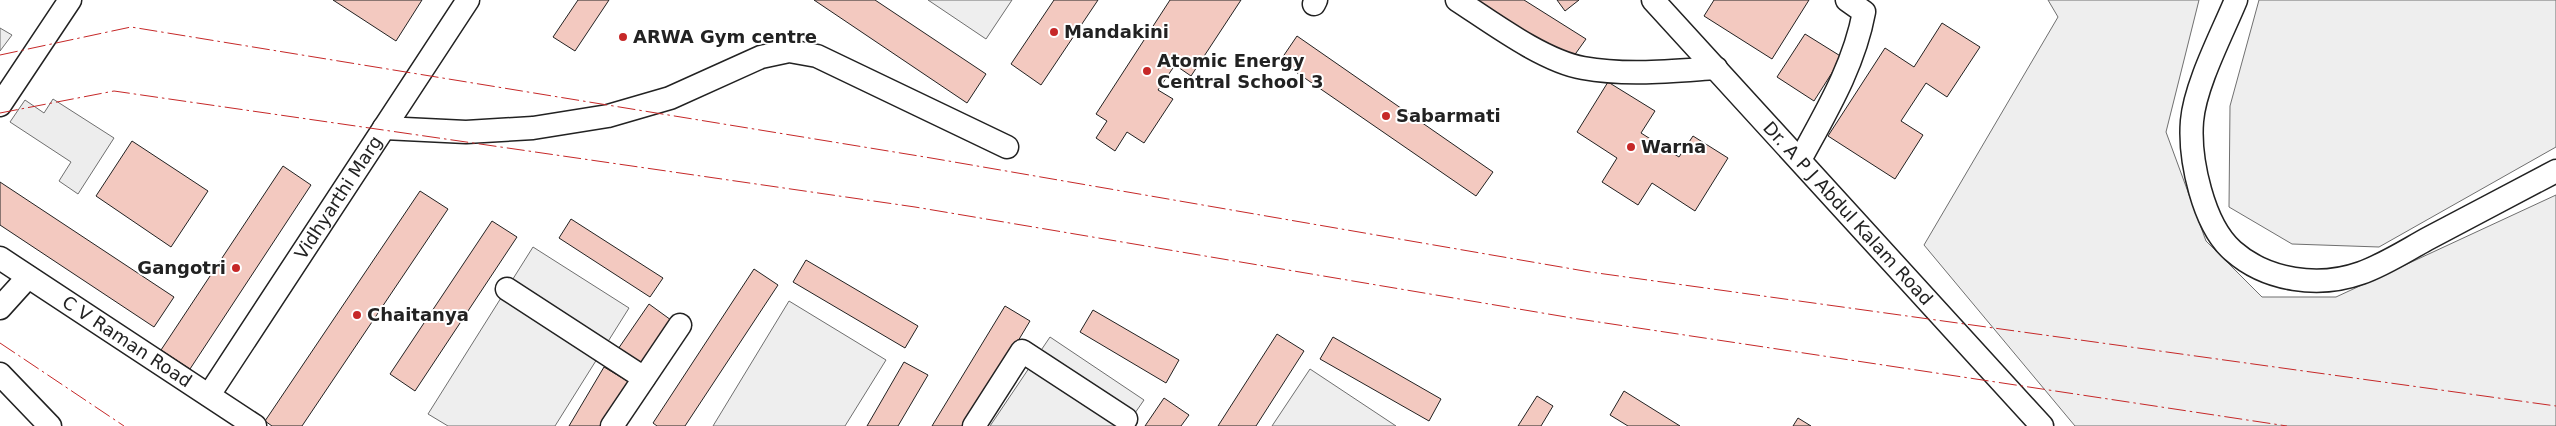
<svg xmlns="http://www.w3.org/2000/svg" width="2556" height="426" viewBox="0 0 2556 426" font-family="'DejaVu Sans',sans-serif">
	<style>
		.green { fill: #eee; stroke: #6f6f6f }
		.parking { fill: #ededed; stroke: #6f6f6f }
		.building { fill: #f3c9c0; stroke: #222 }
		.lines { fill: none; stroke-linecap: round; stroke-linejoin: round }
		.minor-casing { stroke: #222; stroke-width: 25 }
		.minor { stroke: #fff; stroke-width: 22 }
		.power { stroke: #c62828; stroke-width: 1; stroke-dasharray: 18 4 2.5 4; stroke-linecap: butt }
		.poi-dot { fill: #c62828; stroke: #fff; stroke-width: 2 }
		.labels { text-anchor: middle; stroke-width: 4; stroke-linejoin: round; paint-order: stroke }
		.poi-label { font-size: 18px; font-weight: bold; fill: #222; stroke: #fff; text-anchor: start }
		.street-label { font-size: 18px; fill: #222; stroke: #fff }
	</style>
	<rect width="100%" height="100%" fill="#fff"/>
	<g class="green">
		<polygon points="928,0 1012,0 986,39"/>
		<polygon points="2048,0 2199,0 2166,132 2206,241 2262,297 2336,297 2556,195 2556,426 2075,426 1924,245 2058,17"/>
		<polygon points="2259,0 2556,0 2556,147 2379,247 2292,244 2229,207 2230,106"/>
		<polygon points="0,28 12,35 0,51"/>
		<polygon points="533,247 629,308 555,426 448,426 428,414"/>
		<polygon points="789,301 886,360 845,426 713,426"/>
		<polygon points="1050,337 1144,400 1126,426 990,426"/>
		<polygon points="1310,369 1396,426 1272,426"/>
	</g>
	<polygon class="parking" points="53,99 114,138 78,194 59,181 71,162 10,122 25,100 44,113"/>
	<g class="building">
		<polygon points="333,0 422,0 396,41"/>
		<polygon points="578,0 609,0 575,51 553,37"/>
		<polygon points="814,0 875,0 986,74 967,103"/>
		<polygon points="1054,0 1098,0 1041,85 1011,64"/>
		<polygon points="1170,0 1241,0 1191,76 1175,65 1158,90 1173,99 1144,143 1127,132 1115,151 1096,138 1107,121 1096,114"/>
		<polygon points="1475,0 1524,0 1586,39 1571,60"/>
		<polygon points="1557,0 1579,0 1565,11"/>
		<polygon points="1714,0 1809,0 1772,59 1704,16"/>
		<polygon points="1942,23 1980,47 1947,97 1926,83 1901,121 1923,135 1895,179 1828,136 1885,48 1914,67"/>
		<polygon points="1805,34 1842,57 1814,101 1777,77"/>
		<polygon points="1297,36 1493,172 1476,196 1280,61"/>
		<polygon points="1608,82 1655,111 1641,133 1679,157 1693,136 1728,158 1695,211 1652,183 1638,205 1602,182 1617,158 1577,132"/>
		<polygon points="132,141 208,191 171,247 96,196"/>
		<polygon points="283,166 311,185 190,369 161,350"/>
		<polygon points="0,182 174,297 154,327 0,225"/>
		<polygon points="420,191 448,209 302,426 272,426 265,421"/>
		<polygon points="571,219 663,278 650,297 559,238"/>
		<polygon points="492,221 517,237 415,391 390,374"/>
		<polygon points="806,260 918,326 905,348 793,282"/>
		<polygon points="754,269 778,285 685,426 657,426 653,423"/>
		<polygon points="649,304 671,320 638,367 616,352"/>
		<polygon points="1005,306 1030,321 967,426 932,426"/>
		<polygon points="1093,310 1179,360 1166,383 1080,332"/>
		<polygon points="1277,334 1304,351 1256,426 1218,426"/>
		<polygon points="1333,337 1441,399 1429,421 1320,359"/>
		<polygon points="904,362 928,375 898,426 867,426"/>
		<polygon points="604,367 629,382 603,426 569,426"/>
		<polygon points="1624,391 1680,426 1628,426 1610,415"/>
		<polygon points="1537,396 1553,406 1541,426 1518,426"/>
		<polygon points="1164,398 1189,415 1181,426 1145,426"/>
		<polygon points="1798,418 1811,426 1793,426"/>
	</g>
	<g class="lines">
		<g class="minor-casing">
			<g id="minor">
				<path d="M1457 0C1491 22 1543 61 1583 68 1627 76 1672 71 1716 68"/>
				<path id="s1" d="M1653 0 2042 426"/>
				<path d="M2236 0C2222 34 2195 85 2192 121 2189 159 2203 225 2233 251 2267 281 2319 288 2361 273 2384 265 2407 250 2429 238 2471 216 2514 193 2556 171"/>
				<polyline points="1314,4 1316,0"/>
				<polyline points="0,105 70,0"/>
				<polyline points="384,128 466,132 533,128 608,116 670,98 761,57 789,51 817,56 1007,147"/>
				<path d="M1800 160C1826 112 1854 66 1864 12L1847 0"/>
				<path id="s2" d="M0 258 255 426"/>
				<polyline points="507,289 644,378"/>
				<polyline points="0,308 28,277"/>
				<polyline points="0,374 50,426"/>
				<path id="s3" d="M209 395 468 0"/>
				<polyline points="612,426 680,325"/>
				<polyline points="974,426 1022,351 1126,419"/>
			</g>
		</g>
		<use href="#minor" class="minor"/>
		<g class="power">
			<polyline points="0,55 131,27 931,158 1590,272 2556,406"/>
			<polyline points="0,113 114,91 915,207 1572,318 2287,426"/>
			<polyline points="0,343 124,426"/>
		</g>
	</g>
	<g class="poi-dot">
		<circle cx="1054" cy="32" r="5"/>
		<circle cx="623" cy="37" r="5"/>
		<circle cx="1147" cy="71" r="5"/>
		<circle cx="1386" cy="116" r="5"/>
		<circle cx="1631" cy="147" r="5"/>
		<circle cx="236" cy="268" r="5"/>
		<circle cx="357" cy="315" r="5"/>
	</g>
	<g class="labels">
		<g class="poi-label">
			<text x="1064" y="38">Mandakini</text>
			<text x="633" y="43">ARWA Gym centre</text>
			<text x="1157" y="67">Atomic Energy<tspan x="1157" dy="21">Central School 3</tspan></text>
			<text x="1396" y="122">Sabarmati</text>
			<text x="1641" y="153">Warna</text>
			<text x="226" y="274" text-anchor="end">Gangotri</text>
			<text x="367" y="321">Chaitanya</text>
		</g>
		<g class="street-label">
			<text dy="6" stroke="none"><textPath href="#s3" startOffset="236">Vidhyarthi Marg</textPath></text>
			<text dy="6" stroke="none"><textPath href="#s1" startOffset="289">Dr. A P J Abdul Kalam Road</textPath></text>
			<text dy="6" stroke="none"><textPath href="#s2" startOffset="152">C V Raman Road</textPath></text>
		</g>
	</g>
</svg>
